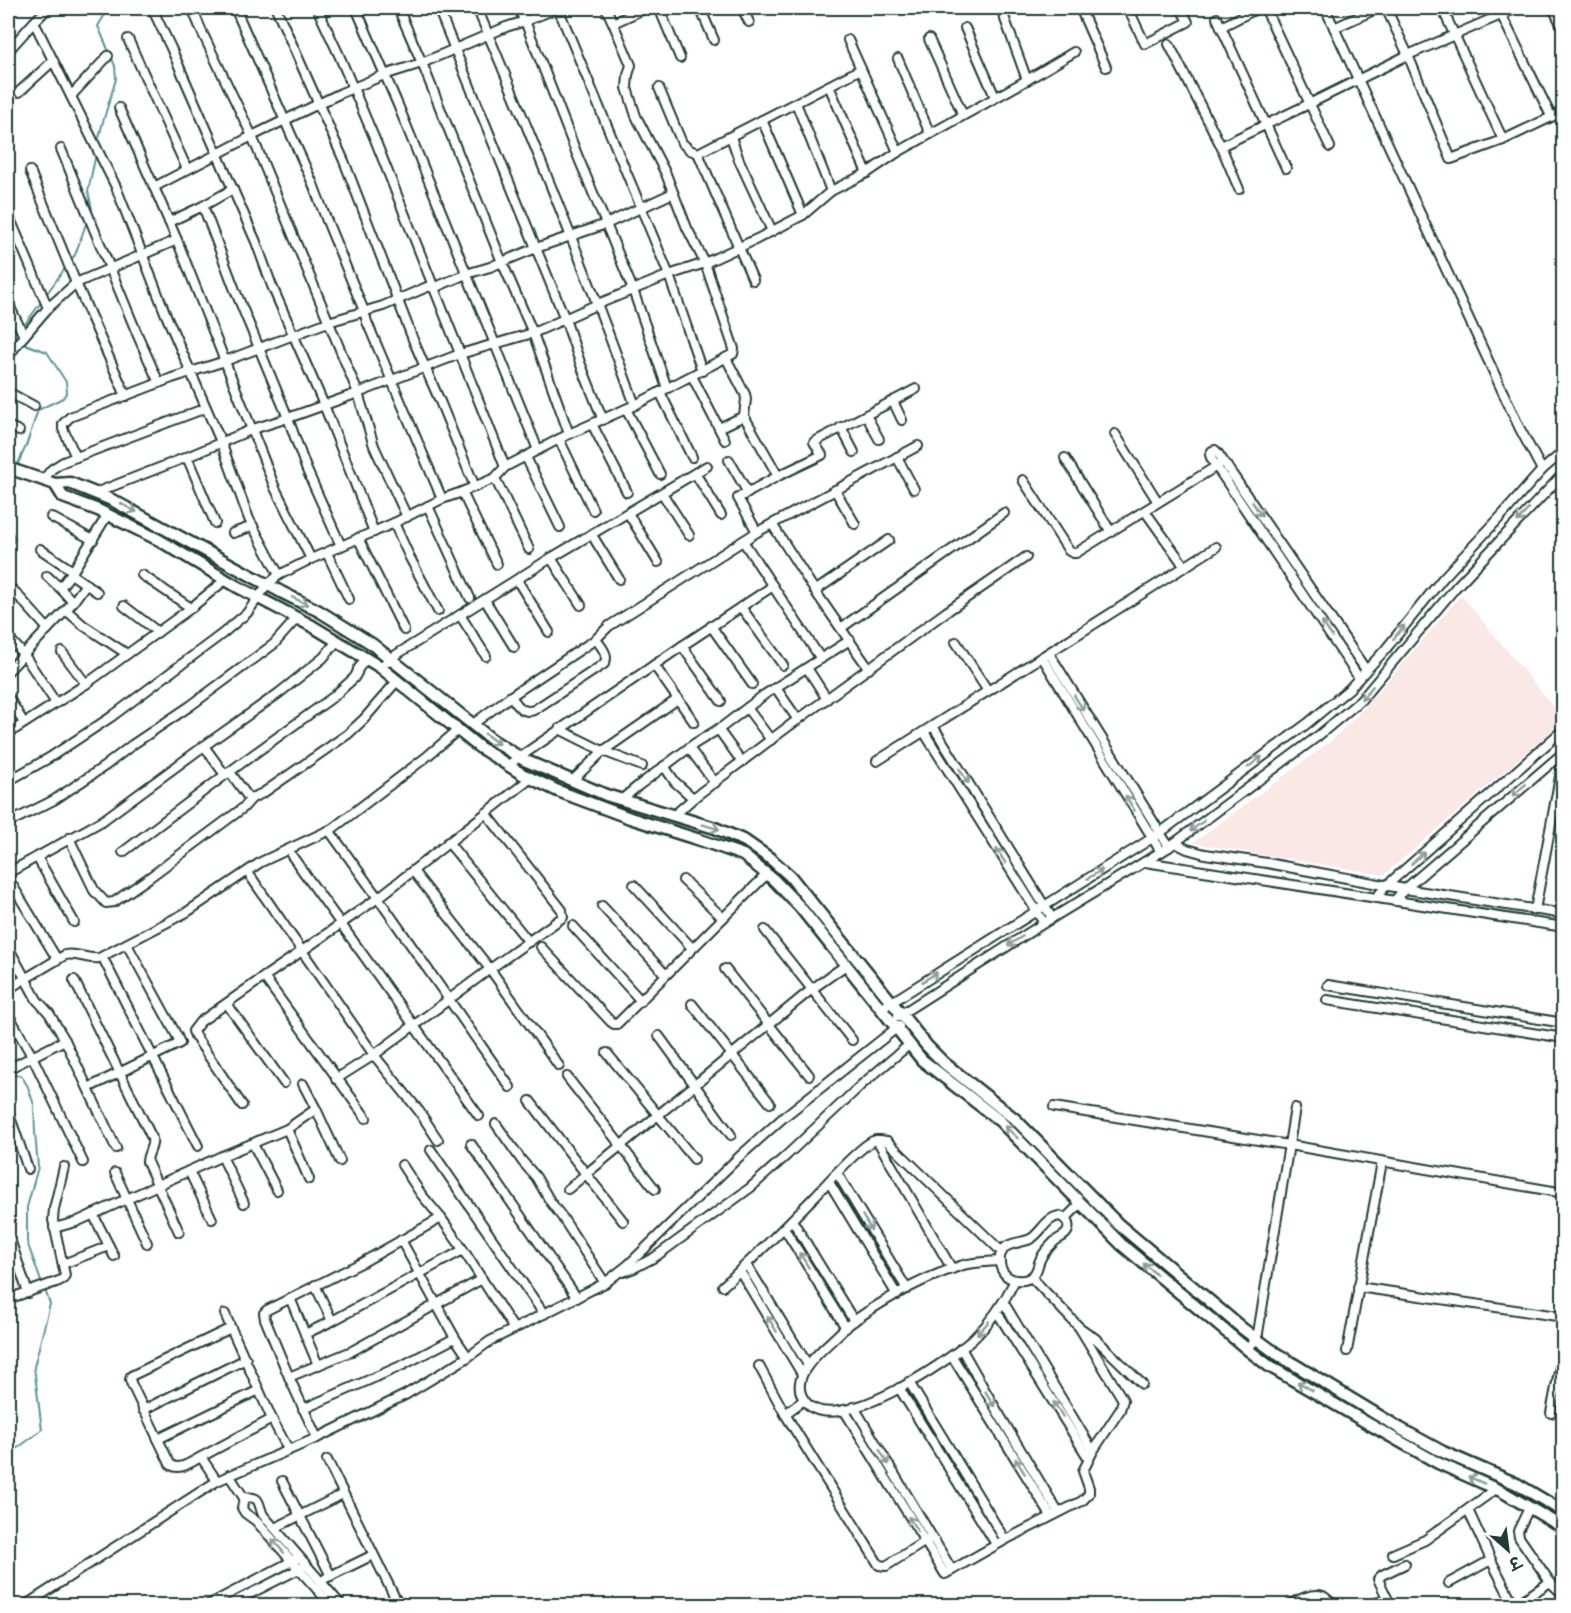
<svg xmlns="http://www.w3.org/2000/svg" width="1571" height="1613" viewBox="0 0 1571 1613" font-family="'Architects Daughter','Playpen Sans Deva',sans-serif">
	<style>
		.built { fill: #f9e8e6 }
		.lines { fill: none; stroke-linecap: round; stroke-linejoin: round }
		.stream { stroke: #5c959e; stroke-width: 2 }
		.street-casing { stroke: #1f3d34; stroke-width: 12 }
		.secondary-casing { stroke: #1f3d34; stroke-width: 15 }
		.street { stroke: #fff; stroke-width: 8 }
		.secondary { stroke: #fff; stroke-width: 10 }
		.oneway { stroke: #8f9e9a }
	</style>
	<rect width="100%" height="100%" fill="#fff"/>
	<filter id="ink" filterUnits="userSpaceOnUse"><feTurbulence type="fractalNoise" baseFrequency=".0167" numOctaves="2"/><feDisplacementMap in="SourceGraphic" scale="12" xChannelSelector="R" yChannelSelector="G"/><feConvolveMatrix kernelMatrix="1 2 1 2 8 2 1 2 1" color-interpolation-filters="sRGB"/></filter>
	<g filter="url(#ink)">
		<polygon class="built" points="1461,595 1563,718 1563,721 1384,875 1193,843 1330,742 1367,705"/>
		<g class="lines">
			<g class="stream">
				<polyline points="98,143 102,125 116,79 115,66 98,26 109,8"/>
				<polyline points="91,213 92,209 88,191 96,154"/>
				<polyline points="69,262 75,255 87,221"/>
				<polyline points="45,296 66,267"/>
				<polyline points="22,328 42,301"/>
				<polyline points="16,468 26,446 38,410 63,398 67,392 66,382 47,352 22,343"/>
				<polyline points="8,483 13,473"/>
				<polyline points="8,523 15,540 8,547"/>
				<polyline points="8,1076 21,1075 28,1087 34,1105 35,1133 38,1167 27,1207 27,1242 42,1284"/>
				<polyline points="8,1455 42,1430 34,1367 50,1304 45,1290"/>
			</g>
			<g class="street-casing">
				<g id="street">
					<polyline points="152,8 171,48 256,242 272,286 324,405 374,532"/>
					<polyline points="192,8 202,32 252,136 154,187 177,240 275,488 311,559"/>
					<polyline points="235,8 313,184 327,221 364,311 367,322 442,499"/>
					<polyline points="276,8 344,161 414,342 439,399 475,487"/>
					<polyline points="317,8 339,55 376,142 505,467"/>
					<polyline points="356,8 398,105 538,450"/>
					<polyline points="398,8 422,63 502,262 533,333 569,434"/>
					<polyline points="438,8 565,319 581,365 603,420"/>
					<path d="M477 8C533 139 586 271 635 405"/>
					<polyline points="558,8 669,275 702,371"/>
					<polyline points="558,8 525,21 576,152 606,224 673,193"/>
					<polyline points="606,8 613,23 646,8"/>
					<polyline points="659,8 680,58"/>
					<polyline points="700,8 714,40"/>
					<polyline points="742,8 749,22"/>
					<polyline points="1080,8 1106,67"/>
					<polyline points="1128,8 1145,44 1188,22 1181,8"/>
					<polyline points="1265,8 1330,147"/>
					<polyline points="1325,8 1519,427 1542,470"/>
					<polyline points="1386,8 1408,55 1451,159 1503,140 1564,111"/>
					<polyline points="1442,8 1503,140"/>
					<polyline points="1498,8 1551,116"/>
					<polyline points="1553,8 1564,30"/>
					<polyline points="1002,11 1027,80"/>
					<polyline points="1217,18 1286,168"/>
					<polyline points="34,22 48,8"/>
					<polyline points="1221,27 1258,8"/>
					<polyline points="965,28 995,97"/>
					<polyline points="1334,28 1378,8"/>
					<polyline points="128,39 187,169"/>
					<polyline points="929,39 963,115"/>
					<polyline points="1169,44 1221,146 1239,189"/>
					<polyline points="8,51 34,22 116,187 166,315 221,442 249,519 279,575"/>
					<polyline points="898,59 930,134"/>
					<polyline points="861,69 898,152"/>
					<polyline points="829,86 867,173"/>
					<polyline points="659,88 682,143 690,150 698,153 861,69 848,40"/>
					<polyline points="19,92 53,61"/>
					<polyline points="71,96 108,56"/>
					<polyline points="796,103 831,191"/>
					<polyline points="119,108 154,187"/>
					<polyline points="762,120 803,215"/>
					<polyline points="731,137 739,160 772,231"/>
					<polyline points="1221,146 1309,104 1408,55 1517,8"/>
					<polyline points="61,149 138,336 159,383"/>
					<polyline points="698,153 753,280"/>
					<polyline points="30,171 76,283 126,396"/>
					<polyline points="233,189 203,206 235,290 288,418 306,468 341,546"/>
					<polyline points="8,214 48,308"/>
					<polyline points="169,222 203,206"/>
					<polyline points="8,303 24,336"/>
					<polyline points="8,357 18,343 48,308 76,283 177,240"/>
					<polyline points="726,358 745,394 746,399 744,416 778,476"/>
					<polyline points="692,376 725,440"/>
					<polyline points="8,392 34,406"/>
					<polyline points="660,392 692,457"/>
					<polyline points="893,401 902,420"/>
					<polyline points="626,409 660,474"/>
					<polyline points="866,415 879,439"/>
					<polyline points="592,424 627,492"/>
					<polyline points="8,426 19,431"/>
					<polyline points="841,427 854,452"/>
					<polyline points="719,428 744,416"/>
					<polyline points="1115,434 1158,502"/>
					<polyline points="559,439 593,510"/>
					<polyline points="76,457 63,429 63,424 70,417 172,378 225,361 328,322 383,306 427,287 436,287 466,274 490,267 536,248 606,224 633,290 667,388"/>
					<polyline points="187,457 215,523"/>
					<polyline points="526,457 560,527"/>
					<polyline points="897,457 914,489"/>
					<polyline points="1065,458 1111,532"/>
					<polyline points="729,460 748,493"/>
					<polyline points="695,473 721,515"/>
					<polyline points="495,478 529,549"/>
					<polyline points="43,480 52,469 63,462 206,408"/>
					<polyline points="1023,480 1069,551 1073,553 1076,553 1220,464"/>
					<polyline points="835,490 855,524"/>
					<polyline points="462,492 497,564"/>
					<polyline points="95,493 187,457 253,429 288,418 358,393 460,354 533,333 598,304 669,275 705,263 757,239 803,215 831,191 867,173 898,152 1027,80 1074,52"/>
					<polyline points="662,493 689,535"/>
					<polyline points="428,506 470,598"/>
					<polyline points="1145,511 1185,567"/>
					<polyline points="628,513 658,562"/>
					<polyline points="51,517 93,540"/>
					<polyline points="407,517 374,446 358,393 252,136 341,93 384,75 422,63 506,27 525,21 518,8"/>
					<polyline points="394,523 410,558 438,611"/>
					<polyline points="772,524 815,591 869,669"/>
					<polyline points="757,532 738,498 778,476 822,455 814,442 916,389"/>
					<polyline points="233,533 253,526"/>
					<polyline points="592,535 619,579"/>
					<polyline points="358,538 404,630"/>
					<polyline points="743,541 821,659"/>
					<polyline points="40,549 73,571 60,588 73,602 66,610 83,625 127,654"/>
					<polyline points="327,553 349,599"/>
					<polyline points="551,558 581,605"/>
					<polyline points="73,571 108,514"/>
					<polyline points="71,574 97,592"/>
					<polyline points="142,575 191,608"/>
					<polyline points="47,576 60,588"/>
					<polyline points="517,580 549,632"/>
					<polyline points="13,590 48,629"/>
					<polyline points="815,591 889,540"/>
					<polyline points="485,600 514,647"/>
					<polyline points="73,602 86,584"/>
					<polyline points="124,606 158,632"/>
					<polyline points="741,607 783,665"/>
					<polyline points="460,615 486,656"/>
					<polyline points="711,626 752,684"/>
					<polyline points="841,628 1004,513"/>
					<polyline points="8,637 24,655 56,703"/>
					<polyline points="956,642 988,691"/>
					<polyline points="682,646 721,701"/>
					<polyline points="62,652 86,684"/>
					<polyline points="1049,653 1169,847"/>
					<polyline points="1042,657 1161,852"/>
					<polyline points="654,665 694,722"/>
					<polyline points="380,667 391,658 551,558 707,466"/>
					<polyline points="807,668 827,699"/>
					<polyline points="8,671 66,610"/>
					<polyline points="1359,678 1212,460 1210,455 1212,451 1215,450 1217,452 1366,670"/>
					<polyline points="776,688 798,720"/>
					<path d="M511 696C517 705 522 714 534 710L604 664C610 655 601 647 596 639"/>
					<polyline points="8,697 24,723"/>
					<polyline points="747,708 771,740"/>
					<polyline points="473,724 511,696 596,639 609,626 757,532 918,446"/>
					<polyline points="933,726 1052,918"/>
					<polyline points="559,729 603,751 642,766"/>
					<polyline points="718,729 742,762"/>
					<polyline points="924,732 1044,923"/>
					<polyline points="8,733 17,728 86,684 191,608 225,580"/>
					<polyline points="204,746 225,775"/>
					<polyline points="689,748 715,783"/>
					<polyline points="877,761 1216,547"/>
					<polyline points="508,765 682,646 773,586"/>
					<polyline points="664,766 675,782 693,798"/>
					<polyline points="230,772 248,797 252,798 263,793 348,734 364,719 397,681"/>
					<polyline points="8,781 49,758 111,717 222,634 247,613 268,584 279,575 311,559 394,523 442,499 462,492 495,478 505,467 569,434 635,405 733,354 734,349 705,263 687,228 666,174 636,116 627,88 628,75 631,65 613,23"/>
					<polyline points="572,781 603,751 678,699"/>
					<polyline points="621,800 638,786 694,744 722,727 764,695 850,640"/>
					<polyline points="673,816 696,796 785,729 946,612 1026,557"/>
					<polyline points="8,823 54,800 105,766 132,745 190,706 274,644 297,618"/>
					<polyline points="69,838 95,892"/>
					<polyline points="448,842 529,942"/>
					<polyline points="1175,843 1187,849 1205,854 1267,863 1405,889 1564,914"/>
					<polyline points="123,852 225,775 333,697 354,678 357,673 358,669 366,659"/>
					<polyline points="292,856 479,1116"/>
					<polyline points="37,857 74,922"/>
					<polyline points="1145,862 1564,927"/>
					<polyline points="413,871 490,969 559,1066"/>
					<polyline points="8,873 102,821 204,746 279,693 323,658 337,641"/>
					<polyline points="251,877 302,951 378,898 331,833"/>
					<polyline points="8,878 57,959"/>
					<polyline points="683,880 723,918"/>
					<polyline points="634,885 692,948"/>
					<polyline points="93,889 106,903 114,902 150,877 243,808 252,798"/>
					<polyline points="1376,898 1386,886 1564,729"/>
					<polyline points="1394,901 1405,889 1564,752"/>
					<polyline points="602,906 665,974"/>
					<polyline points="1535,910 1564,755"/>
					<polyline points="573,926 641,1001"/>
					<polyline points="765,930 852,1040"/>
					<polyline points="8,947 37,1000 49,1013 65,1040 116,1148"/>
					<polyline points="541,947 611,1022 614,1024 617,1024 767,874"/>
					<polyline points="105,962 198,1146"/>
					<polyline points="725,969 809,1075"/>
					<path d="M74 980 152 1138C154 1147 147 1153 147 1162L179 1232"/>
					<polyline points="1328,985 1564,1023"/>
					<path d="M8 989 65 955C77 952 87 960 99 958L187 912 261 862 332 829 425 758 458 730"/>
					<polyline points="1327,1000 1564,1038"/>
					<polyline points="227,1004 284,1083"/>
					<polyline points="692,1004 770,1103"/>
					<polyline points="881,1009 1157,835 1308,723 1349,689 1385,650 1443,578 1505,512 1542,470 1564,451"/>
					<polyline points="8,1014 32,1056 83,1162"/>
					<polyline points="898,1016 1044,923 1169,847 1318,736 1361,700 1456,587 1564,473"/>
					<polyline points="659,1036 731,1135"/>
					<polyline points="607,1053 694,1159"/>
					<polyline points="8,1069 65,1040"/>
					<polyline points="567,1077 655,1189"/>
					<polyline points="336,1079 374,1055 490,969 563,917 562,910 486,813"/>
					<polyline points="303,1084 316,1109"/>
					<polyline points="510,1087 378,898 531,778"/>
					<polyline points="88,1088 180,1043 177,1036 129,948"/>
					<polyline points="530,1101 586,1174 568,1189"/>
					<polyline points="242,1105 195,1036 193,1031 200,1022 264,977"/>
					<polyline points="1054,1107 1289,1145 1564,1193"/>
					<polyline points="8,1111 28,1169"/>
					<polyline points="366,1118 264,977 302,951 374,1055 419,1111 438,1140"/>
					<polyline points="496,1124 522,1161 536,1177 550,1201 562,1217 605,1283"/>
					<polyline points="287,1129 309,1179"/>
					<polyline points="877,1140 952,1269"/>
					<polyline points="253,1144 277,1190"/>
					<polyline points="471,1144 577,1298"/>
					<polyline points="431,1150 544,1314"/>
					<polyline points="222,1156 244,1203"/>
					<polyline points="402,1165 421,1194 441,1218"/>
					<polyline points="189,1171 212,1219"/>
					<polyline points="115,1173 147,1243"/>
					<polyline points="837,1173 907,1289"/>
					<polyline points="829,1182 897,1295"/>
					<polyline points="93,1214 114,1256"/>
					<path d="M1060 1216C1066 1219 1070 1223 1068 1230 1066 1237 1059 1237 1054 1242 1049 1247 1042 1254 1040 1260 1038 1264 1038 1269 1035 1273 1030 1281 1018 1282 1010 1278 1005 1276 1001 1270 1000 1264 997 1239 1022 1245 1032 1238 1042 1231 1047 1217 1060 1216Z"/>
					<polyline points="1065,1219 1081,1203"/>
					<polyline points="792,1220 854,1321"/>
					<polyline points="623,1221 586,1174 812,989 846,965"/>
					<polyline points="54,1228 76,1222 222,1156 287,1129 316,1109 340,1161"/>
					<polyline points="784,1228 846,1328"/>
					<polyline points="8,1233 28,1293"/>
					<polyline points="401,1240 455,1338 468,1357"/>
					<path d="M1000 1261C987 1262 972 1262 960 1266 923 1278 887 1298 855 1320 845 1327 837 1336 828 1344 813 1358 789 1380 805 1401 833 1440 949 1361 973 1339 992 1321 1004 1303 1015 1280"/>
					<polyline points="63,1264 109,1246"/>
					<polyline points="747,1265 808,1365"/>
					<polyline points="740,1271 802,1374"/>
					<polyline points="623,1272 634,1268 655,1257 750,1188 787,1155 860,1086 910,1044"/>
					<polyline points="1031,1277 1079,1327 1096,1339 1142,1384"/>
					<polyline points="315,1285 332,1321"/>
					<path d="M723 1286C755 1257 786 1226 816 1195 828 1182 859 1147 873 1141 878 1139 882 1140 887 1141L1002 1252"/>
					<polyline points="1358,1287 1564,1317"/>
					<polyline points="290,1298 318,1365"/>
					<polyline points="8,1299 59,1281 63,1279 65,1275 53,1220 54,1209 64,1167"/>
					<polyline points="1004,1303 1093,1451"/>
					<polyline points="997,1312 1089,1459"/>
					<polyline points="225,1314 231,1328"/>
					<polyline points="305,1334 332,1321 463,1250"/>
					<polyline points="961,1348 987,1394 1058,1512"/>
					<polyline points="1247,1349 1257,1339 1295,1108"/>
					<polyline points="1347,1351 1382,1162"/>
					<polyline points="952,1356 1051,1516"/>
					<polyline points="759,1366 785,1414"/>
					<polyline points="289,1377 352,1351 482,1279"/>
					<polyline points="909,1382 1005,1540"/>
					<polyline points="899,1388 996,1544"/>
					<polyline points="804,1400 785,1414 879,1565 886,1566 932,1537"/>
					<polyline points="854,1407 952,1570"/>
					<polyline points="303,1409 403,1365 455,1338"/>
					<polyline points="143,1410 246,1359"/>
					<polyline points="844,1410 945,1574 1005,1540 1082,1501 1089,1494 1089,1488 1083,1471 1093,1451 1120,1410 1123,1400 1079,1327"/>
					<polyline points="1551,1413 1564,1346"/>
					<polyline points="317,1438 289,1377 265,1319 264,1313 267,1310 363,1262 441,1218 460,1245 514,1329"/>
					<polyline points="158,1439 259,1390"/>
					<polyline points="201,1457 272,1419"/>
					<polyline points="327,1460 399,1606"/>
					<polyline points="229,1475 244,1498 242,1508 245,1513 256,1521 332,1606"/>
					<path d="M217 1481 201 1457C191 1462 179 1472 170 1464L132 1385 130 1380 131 1376 231 1328 272 1419 288 1449"/>
					<polyline points="282,1481 331,1576"/>
					<path d="M244 1498C261 1495 258 1504 263 1515L342 1606"/>
					<polyline points="1529,1508 1518,1531 1519,1537 1550,1582 1564,1595"/>
					<polyline points="1468,1510 1491,1560 1514,1605"/>
					<polyline points="275,1528 343,1494"/>
					<polyline points="1393,1554 1425,1540 1496,1489"/>
					<polyline points="326,1578 373,1555"/>
					<polyline points="1449,1583 1491,1560"/>
					<polyline points="24,1606 217,1481 317,1438 405,1395 468,1357 490,1341 605,1283 628,1265 739,1157 785,1116 899,1026"/>
					<polyline points="206,1606 296,1559"/>
					<polyline points="226,1606 303,1567"/>
					<polyline points="1233,1606 1260,1606"/>
					<path d="M1288 1606C1297 1601 1311 1592 1323 1596 1327 1598 1331 1603 1335 1606"/>
					<polyline points="1362,1606 1379,1602 1388,1606"/>
					<polyline points="1391,1606 1378,1579 1382,1575 1405,1564"/>
					<polyline points="1514,1606 1550,1582"/>
				</g>
			</g>
			<g class="secondary-casing">
				<g id="secondary">
					<polyline points="8,468 55,484 70,483 112,500 283,593 319,611 372,644 491,739 524,760 606,795 715,828 745,841 771,859 790,876 927,1046 944,1063 1016,1120 1118,1224 1243,1329 1277,1354 1401,1429 1443,1452 1517,1484 1564,1512"/>
					<polyline points="55,484 63,497 98,510 159,540 236,586 312,626 380,667 479,747 522,774 558,791 630,818 700,840 743,855 774,880 800,907 922,1060 1000,1121 1122,1245 1247,1349 1269,1366 1369,1424 1438,1463 1503,1492 1564,1528"/>
				</g>
			</g>
			<use href="#street" class="street"/>
			<use href="#secondary" class="secondary"/>
		</g>
		<defs><path id="oneway-shaft" d="M-6 0H5M1.5-3L5.5 0L1.5 3" fill="none" stroke-width="1.6" stroke-linecap="round" stroke-linejoin="round" transform="scale(1.5)"/></defs>
		<g class="oneway">
			<use href="#oneway-shaft" transform="translate(129 508) rotate(28)"/>
			<use href="#oneway-shaft" transform="translate(1257 509) rotate(56)"/>
			<use href="#oneway-shaft" transform="translate(1523 515) rotate(133)"/>
			<use href="#oneway-shaft" transform="translate(300 601) rotate(26)"/>
			<use href="#oneway-shaft" transform="translate(1327 629) rotate(-124)"/>
			<use href="#oneway-shaft" transform="translate(1399 632) rotate(-51)"/>
			<use href="#oneway-shaft" transform="translate(1367 693) rotate(131)"/>
			<use href="#oneway-shaft" transform="translate(1079 703) rotate(58)"/>
			<use href="#oneway-shaft" transform="translate(492 739) rotate(36)"/>
			<use href="#oneway-shaft" transform="translate(1255 762) rotate(-37)"/>
			<use href="#oneway-shaft" transform="translate(964 776) rotate(58)"/>
			<use href="#oneway-shaft" transform="translate(1519 790) rotate(139)"/>
			<use href="#oneway-shaft" transform="translate(1130 803) rotate(-121)"/>
			<use href="#oneway-shaft" transform="translate(1197 826) rotate(143)"/>
			<use href="#oneway-shaft" transform="translate(711 827) rotate(17)"/>
			<use href="#oneway-shaft" transform="translate(1001 856) rotate(-122)"/>
			<use href="#oneway-shaft" transform="translate(1418 858) rotate(-42)"/>
			<use href="#oneway-shaft" transform="translate(1095 874) rotate(-32)"/>
			<use href="#oneway-shaft" transform="translate(1015 941) rotate(148)"/>
			<use href="#oneway-shaft" transform="translate(930 977) rotate(-32)"/>
			<use href="#oneway-shaft" transform="translate(1011 1132) rotate(-137)"/>
			<use href="#oneway-shaft" transform="translate(867 1223) rotate(59)"/>
			<use href="#oneway-shaft" transform="translate(804 1260) rotate(-122)"/>
			<use href="#oneway-shaft" transform="translate(1150 1269) rotate(-140)"/>
			<use href="#oneway-shaft" transform="translate(772 1324) rotate(-121)"/>
			<use href="#oneway-shaft" transform="translate(983 1328) rotate(132)"/>
			<use href="#oneway-shaft" transform="translate(1305 1386) rotate(-150)"/>
			<use href="#oneway-shaft" transform="translate(990 1399) rotate(59)"/>
			<use href="#oneway-shaft" transform="translate(1058 1409) rotate(-122)"/>
			<use href="#oneway-shaft" transform="translate(884 1457) rotate(59)"/>
			<use href="#oneway-shaft" transform="translate(1020 1466) rotate(-122)"/>
			<use href="#oneway-shaft" transform="translate(1476 1480) rotate(-156)"/>
			<use href="#oneway-shaft" transform="translate(913 1524) rotate(-122)"/>
			<use href="#oneway-shaft" transform="translate(278 1546) rotate(-132)"/>
		</g>
	</g>
	<rect width="1571" height="1613" fill="none" stroke="#fff" stroke-width="30"/>
	<rect x="15" y="15" width="1541" height="1583" fill="none" stroke="#1f3d34" stroke-width="2" filter="url(#ink)"/>
	<g transform="translate(1508 1550) rotate(152)" stroke="#ffffff" stroke-width="4.5" paint-order="stroke">
	<path d="M0-4.5L10 22L0 15L-10 22Z" fill="#1f3d34"/>
	<text y="-9" font-size="16" font-weight="bold" text-anchor="middle" fill="#1f3d34">उ</text>
	</g>
</svg>
